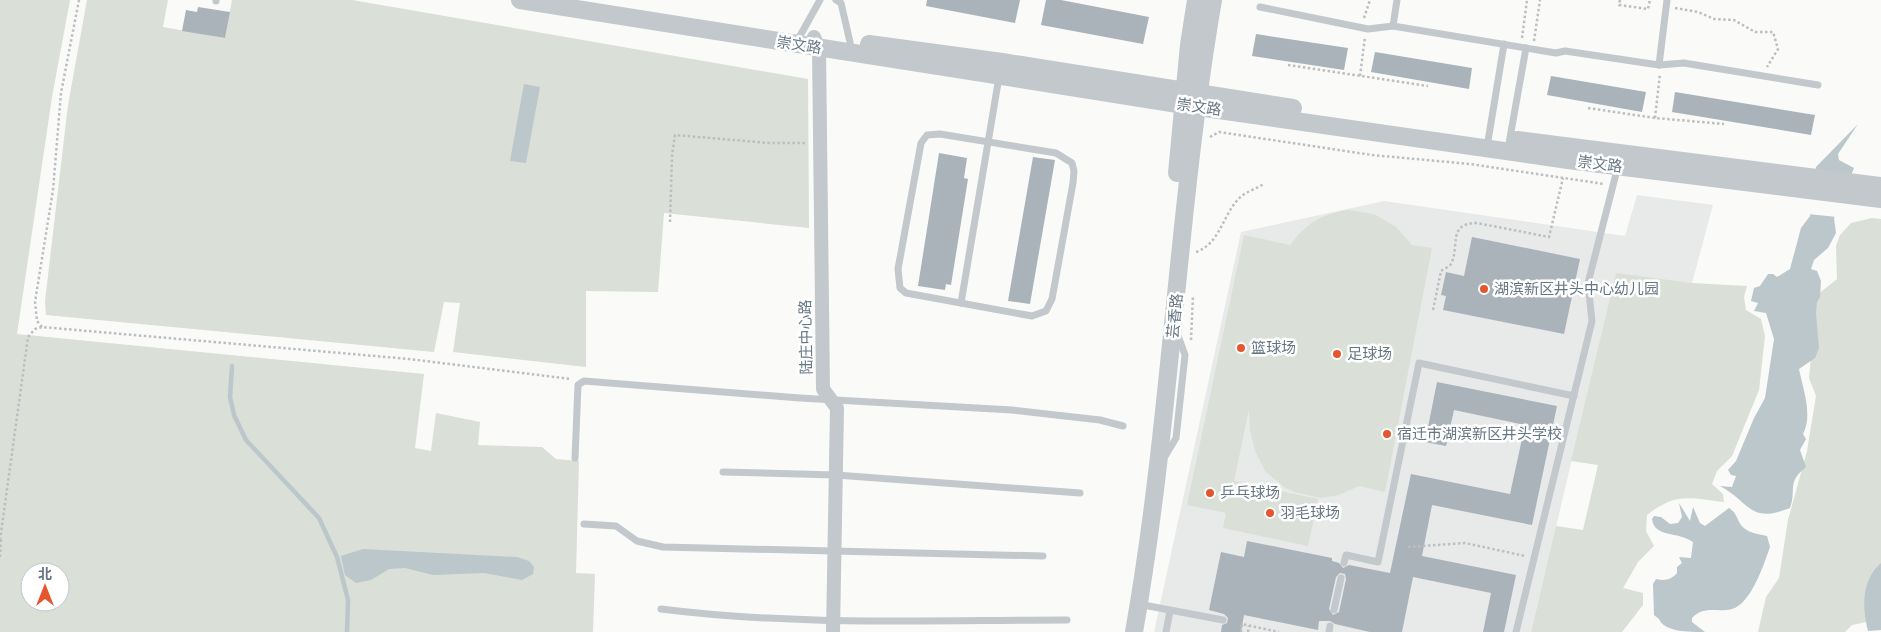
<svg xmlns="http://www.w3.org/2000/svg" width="1881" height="632" viewBox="0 0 1881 632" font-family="Karla,'Noto Sans SC',sans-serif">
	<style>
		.built { fill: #e8e9e9 }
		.green { fill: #dadfd7; fill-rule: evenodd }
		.water { fill: #bbc7cb }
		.pier { fill: #fafaf8 }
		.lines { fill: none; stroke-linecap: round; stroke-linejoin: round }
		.stream { stroke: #bbc7cb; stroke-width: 4.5 }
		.building { fill: #aab3b9; fill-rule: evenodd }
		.path { stroke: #bbbfc2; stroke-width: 2.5; stroke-dasharray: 2.5 2.5; stroke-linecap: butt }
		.service { stroke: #c3c8cc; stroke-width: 7 }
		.minor { stroke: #c3c8cc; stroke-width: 14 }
		.tertiary { stroke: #c3c8cc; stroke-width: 18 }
		.poi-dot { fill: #e4572e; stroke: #fff; stroke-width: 2 }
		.labels { text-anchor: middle; stroke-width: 5; stroke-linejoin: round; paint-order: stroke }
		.street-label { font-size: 15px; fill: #657683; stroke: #fff }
		.poi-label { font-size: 15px; fill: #657683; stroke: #fff; text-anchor: start }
	</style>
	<rect width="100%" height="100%" fill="#fafaf8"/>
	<polygon class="built" points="1637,195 1713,205 1692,283 1616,274 1531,632 1154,632 1241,232 1384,201 1625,236"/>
	<g class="green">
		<path d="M0 0H70L52 97 17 334 424 374 415 448 431 451 436 413 480 422 478 445 542 447 556 459 579 461 576 573 595 574 593 632H0ZM30 572H60V602H30Z"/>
		<polygon points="87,0 168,0 163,27 225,38 232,0 352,0 808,79 809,228 664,213 658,292 586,291 586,367 453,352 460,303 444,302 434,352 46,315 45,301 68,105"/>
		<path d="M1348 210 1374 214 1396 227 1412 245 1432 248 1385 492 1359 486 1339 495 1321 498 1294 492 1284 487 1265 471 1255 451 1250 430 1249 409 1234 481 1318 499 1308 546 1223 528 1226 513 1187 505 1244 235 1290 245C1306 224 1321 214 1348 210Z"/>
		<polygon points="1872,218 1881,219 1881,619 1852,625 1845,632 1758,632 1766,597 1779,578 1788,520 1807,451 1816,396 1809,378 1817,295 1837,279 1836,246 1840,235 1851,223"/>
		<path d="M1616 273 1692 283 1747 286 1744 297 1746 310 1761 319 1765 336 1759 390 1732 456 1717 471 1712 484 1723 494 1724 502C1690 498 1676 492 1647 515L1646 531 1654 546 1638 562 1623 588 1643 593V605L1622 632H1531L1556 526 1583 530 1598 465 1571 461Z"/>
	</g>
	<g class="water">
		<polygon points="524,84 540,87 526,163 510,161"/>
		<path d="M1858 124 1838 154 1839 160 1854 168 1834 218 1836 233 1828 248 1814 260 1811 269 1817 271 1821 281 1820 297 1817 302 1816 313 1819 348 1815 358 1799 369C1803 389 1813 415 1803 434L1806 439 1800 450 1806 467C1786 483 1797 489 1790 508 1749 524 1751 503 1720 486L1732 487 1736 476 1731 475 1728 470 1736 461 1754 418 1765 398 1774 339 1766 313 1754 311 1758 303 1751 301 1754 288 1760 286 1768 274H1773L1777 277 1790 269 1801 228 1810 216 1816 167Z"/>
		<path d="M1679 503 1690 521 1693 507 1700 523 1705 526 1729 508C1737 513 1736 518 1741 525 1747 533 1758 534 1767 536L1770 547C1764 564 1751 604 1732 609 1717 613 1705 605 1692 618V622L1705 632C1689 632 1664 632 1659 619L1654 615 1653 584 1656 579C1665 581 1671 580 1677 573V567L1682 563 1679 557 1691 558 1693 542C1678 531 1654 538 1652 519L1654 516 1661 517 1670 524 1678 523 1682 517Z"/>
		<polygon points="363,549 517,557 529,561 534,567 533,574 522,580 484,573 433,575 405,568 389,569 371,580 356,583 345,575 341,556"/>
		<path d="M1881 563V630L1868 631C1862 607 1861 581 1881 563Z"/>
	</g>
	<polygon class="pier" points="1812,173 1852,178 1837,217 1808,214"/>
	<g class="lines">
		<polyline class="stream" points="232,366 230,397 234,415 246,440 319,518 337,557 348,600 347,632"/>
	</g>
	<g class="building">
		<polygon points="927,0 1020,0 1015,23 926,6"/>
		<polygon points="1046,0 1061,0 1149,17 1143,44 1041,25"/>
		<polygon points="198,7 230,12 225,38 182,31 186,10 197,12"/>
		<polygon points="1256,34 1348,48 1344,70 1252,56"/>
		<polygon points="1375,52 1472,68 1469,89 1371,72"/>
		<polygon points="1551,76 1646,92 1642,112 1547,95"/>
		<polygon points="1675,92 1815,115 1811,135 1672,112"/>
		<polygon points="939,153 967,158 964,178 968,179 951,285 946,284 945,290 918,286"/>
		<polygon points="1033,157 1055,160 1030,304 1008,301"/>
		<polygon points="1472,237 1580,259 1564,334 1443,310 1446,296 1441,295 1446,272 1464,276"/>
		<path d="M1437 382 1557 406 1532 525 1432 505 1422 556 1516 575 1504 632H1483L1491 593 1413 577 1402 632H1370L1335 624 1330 621H1319L1318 630 1244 615 1241 632H1221L1222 625 1227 623 1228 618 1224 614 1209 610 1221 552 1244 557 1247 541 1332 558V561L1339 563 1343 568 1349 565 1390 573 1411 474 1510 494 1525 425 1454 410 1446 446 1425 442ZM1340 573 1345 574 1346 579 1339 612 1333 615 1329 609 1336 577Z"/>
	</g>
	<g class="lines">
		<g class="path">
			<polyline points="1620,0 1619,5 1648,9 1650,0"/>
			<polyline points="1675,8 1698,12 1714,19 1734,20 1755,32 1773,32 1778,49 1767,67"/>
			<polyline points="1364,18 1370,0"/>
			<polyline points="1522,38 1527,0"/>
			<polyline points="1534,41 1540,0"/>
			<polyline points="1288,65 1428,86"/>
			<polyline points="1360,76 1365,37"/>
			<polyline points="1588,108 1655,118 1724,124"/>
			<polyline points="1655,118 1660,74"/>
			<polyline points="1210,137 1219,132 1372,155 1470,164 1604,184"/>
			<polyline points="670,222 672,156 675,135 769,143 806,143"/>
			<path d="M1196 252C1222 243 1223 210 1243 195 1249 191 1257 188 1264 184"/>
			<path d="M1433 310 1441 271C1444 269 1449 267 1451 264 1460 247 1447 223 1477 223L1549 237 1563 178"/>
			<polyline points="42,327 37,321 35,302 53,190 61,93 79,0"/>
			<polyline points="1191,340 1193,295"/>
			<polyline points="0,540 28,337 35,329 42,327 409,359 571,379"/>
			<polyline points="1408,547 1465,543 1525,556"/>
			<polyline points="0,557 1,539"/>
			<polyline points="1241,632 1242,624 1279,632"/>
			<polyline points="1248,632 1249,626"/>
		</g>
		<g class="service">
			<polyline points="836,0 841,3 850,42 850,53"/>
			<polyline points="1397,0 1393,26 1556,53 1565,51 1659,65 1684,63 1818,85"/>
			<polyline points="216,1 216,0"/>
			<polyline points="1260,7 1368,29 1393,26"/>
			<polyline points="796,43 820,0"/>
			<polyline points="1659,65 1667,0"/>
			<polygon points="940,134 1056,153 1072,163 1074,171 1073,183 1052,299 1046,311 1032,316 906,293 900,288 898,269 921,143 927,135"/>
			<polyline points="1509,143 1526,48"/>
			<polyline points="1487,147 1504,44"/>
			<polyline points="961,303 999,77"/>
			<polyline points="575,458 578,385 584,381 800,398 1012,410 1100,420 1123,426"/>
			<polyline points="1164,458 1176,438 1185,355 1177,333"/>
			<polyline points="723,472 836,475 1080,493"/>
			<polyline points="584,524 616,526 637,541 663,547 1043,556"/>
			<polyline points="1344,563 1346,555 1378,562 1419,363 1574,396"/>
			<polyline points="1138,604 1223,620"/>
			<path d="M661 609C795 626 932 620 1067 620"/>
			<polyline points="1334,610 1341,578"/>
			<polyline points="1166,632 1170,611"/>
			<polyline points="1329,632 1330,626"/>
			<polyline points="1516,632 1592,321 1588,283 1618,166"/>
		</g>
		<polyline class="minor" points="814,37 819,49 823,389 837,408 833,632"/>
		<g class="tertiary">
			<polyline points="520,0 1184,105 1568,160 1881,199"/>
			<polyline points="869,44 1002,62 1293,108"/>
			<polyline points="1517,140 1881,186"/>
			<polyline points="1177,173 1189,45 1196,0"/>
			<path d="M1134 632C1171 423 1177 209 1213 0"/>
		</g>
	</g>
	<g class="poi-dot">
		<circle cx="1484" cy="289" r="5"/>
		<circle cx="1241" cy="348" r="5"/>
		<circle cx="1337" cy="354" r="5"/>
		<circle cx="1387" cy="434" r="5"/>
		<circle cx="1210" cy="493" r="5"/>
		<circle cx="1270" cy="513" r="5"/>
	</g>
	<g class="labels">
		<g class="street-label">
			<text transform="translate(799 45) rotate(9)" y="5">崇文路</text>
			<text transform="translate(1199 107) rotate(8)" y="5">崇文路</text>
			<text transform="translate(1600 164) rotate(7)" y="5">崇文路</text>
			<text transform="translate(1175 316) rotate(-84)" y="5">芸香路</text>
			<text transform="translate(806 337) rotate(-91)" y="5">陆庄中心路</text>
		</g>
		<g class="poi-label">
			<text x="1494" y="294">湖滨新区井头中心幼儿园</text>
			<text x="1251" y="353">篮球场</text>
			<text x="1347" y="359">足球场</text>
			<text x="1397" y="439">宿迁市湖滨新区井头学校</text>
			<text x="1220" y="498">乒乓球场</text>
			<text x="1280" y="518">羽毛球场</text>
		</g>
	</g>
	<g transform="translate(45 587)"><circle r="24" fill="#ffffff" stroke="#c1c8cd"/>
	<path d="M0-4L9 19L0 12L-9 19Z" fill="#e4572e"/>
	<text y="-8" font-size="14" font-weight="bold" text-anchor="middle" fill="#657683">北</text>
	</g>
</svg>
